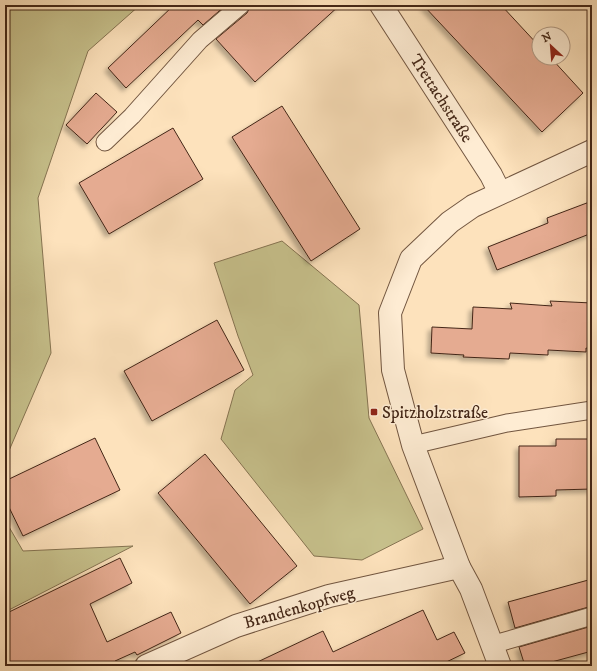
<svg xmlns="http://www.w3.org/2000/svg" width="597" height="671" viewBox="0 0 597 671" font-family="'IM FELL DW Pica',serif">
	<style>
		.green { fill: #c7c18c; stroke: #867452 }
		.building { fill: #e5ab91; stroke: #442717; filter: url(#shadow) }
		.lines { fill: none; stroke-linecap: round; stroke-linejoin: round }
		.service-casing { stroke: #725640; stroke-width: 19 }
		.minor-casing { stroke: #725640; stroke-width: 24 }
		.service { stroke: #feecd3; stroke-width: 17 }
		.minor { stroke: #feecd3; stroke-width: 22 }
		.poi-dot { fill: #8f2418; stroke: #feecd3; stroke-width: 1.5 }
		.labels { text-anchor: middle; stroke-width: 3; stroke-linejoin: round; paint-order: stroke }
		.street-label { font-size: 17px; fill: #442717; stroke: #feecd3 }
		.poi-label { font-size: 17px; fill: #442717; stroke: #feecd3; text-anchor: start }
	</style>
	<defs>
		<filter id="shadow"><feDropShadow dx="-3.5" dy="3.5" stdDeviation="2" flood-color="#0004"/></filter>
	</defs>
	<rect width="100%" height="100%" fill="#fde2bc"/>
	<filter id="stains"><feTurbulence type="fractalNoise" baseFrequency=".005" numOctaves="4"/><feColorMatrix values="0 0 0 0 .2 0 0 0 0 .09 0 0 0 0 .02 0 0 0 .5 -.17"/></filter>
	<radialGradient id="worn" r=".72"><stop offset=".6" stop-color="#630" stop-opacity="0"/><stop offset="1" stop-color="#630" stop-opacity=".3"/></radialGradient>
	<g class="green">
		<polygon points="5,5 140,5 88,51 38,198 51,353 5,460"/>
		<polygon points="282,241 359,305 369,418 423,529 362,560 314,556 221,439 235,390 253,375 238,336 214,263"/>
		<polygon points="5,520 23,551 133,546 5,612"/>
	</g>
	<g class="building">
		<polygon points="174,5 226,5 203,25 198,20 126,88 108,68"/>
		<polygon points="251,5 340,5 255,82 216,39 247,13"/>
		<polygon points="423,5 501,5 539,46 539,58 551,58 583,93 542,132"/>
		<polygon points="96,93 117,112 87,144 66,125"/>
		<polygon points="282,106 360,229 311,261 232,137"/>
		<polygon points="173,128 203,179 109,234 79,183"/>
		<polygon points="592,201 592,233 497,270 488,247 548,223 547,218"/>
		<polygon points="550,301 592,303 592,349 586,348 586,352 548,350 548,355 510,353 509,359 463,357 464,355 431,353 432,327 472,329 473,307 512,309 510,303 552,306"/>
		<polygon points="217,320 244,370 152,421 124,371"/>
		<polygon points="95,438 120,490 23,536 5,499 5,481"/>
		<polygon points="556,439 592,439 592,489 556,490 556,496 519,497 519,446 556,446"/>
		<polygon points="205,454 297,566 250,604 158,493"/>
		<polygon points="120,558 132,583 90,604 107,642 171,612 181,633 137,655 135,652 115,661 117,666 5,666 5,614"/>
		<polygon points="592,579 592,606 515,628 508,602"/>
		<polygon points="423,610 437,640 454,632 465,653 438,666 249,666 323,631 333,652"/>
		<polygon points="592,626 592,651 537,666 525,666 519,647"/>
	</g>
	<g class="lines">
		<g class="service-casing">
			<g id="service">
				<polyline points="105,142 132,116 200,40 241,5"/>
				<polyline points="413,445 507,423 592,410"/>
				<polyline points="491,645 592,616"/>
			</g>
		</g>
		<g class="minor-casing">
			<g id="minor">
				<polyline points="381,5 491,175 500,193"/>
				<polyline points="146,666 236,626 329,596 459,567"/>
				<polyline points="500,666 471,589 459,567 413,445 393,370 390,313 411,259 450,222 473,206 592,151"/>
			</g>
		</g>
		<use href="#service" class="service"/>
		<use href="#minor" class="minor"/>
	</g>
	<rect class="poi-dot" x="370" y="408" width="8" height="8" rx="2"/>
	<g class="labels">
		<g class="street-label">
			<text transform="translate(442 98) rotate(57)" y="6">Trettachstraße</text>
			<text transform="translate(299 607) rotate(-16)" y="6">Brandenkopfweg</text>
		</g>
		<g class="poi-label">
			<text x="382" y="418">Spitzholzstraße</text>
		</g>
	</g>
	<rect width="597" height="671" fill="none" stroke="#fde2bc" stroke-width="20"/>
	<rect x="6" y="6" width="585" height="659" fill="none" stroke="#442717" stroke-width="2"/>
	<rect x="10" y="10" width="577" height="651" fill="none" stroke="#442717"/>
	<g transform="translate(551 46) rotate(334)"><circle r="19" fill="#feecd3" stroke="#b49d88"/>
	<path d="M0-3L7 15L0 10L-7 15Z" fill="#8f2418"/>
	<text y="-6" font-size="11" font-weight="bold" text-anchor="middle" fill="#442717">N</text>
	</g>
	<rect width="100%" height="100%" filter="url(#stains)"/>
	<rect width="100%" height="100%" fill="url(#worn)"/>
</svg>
